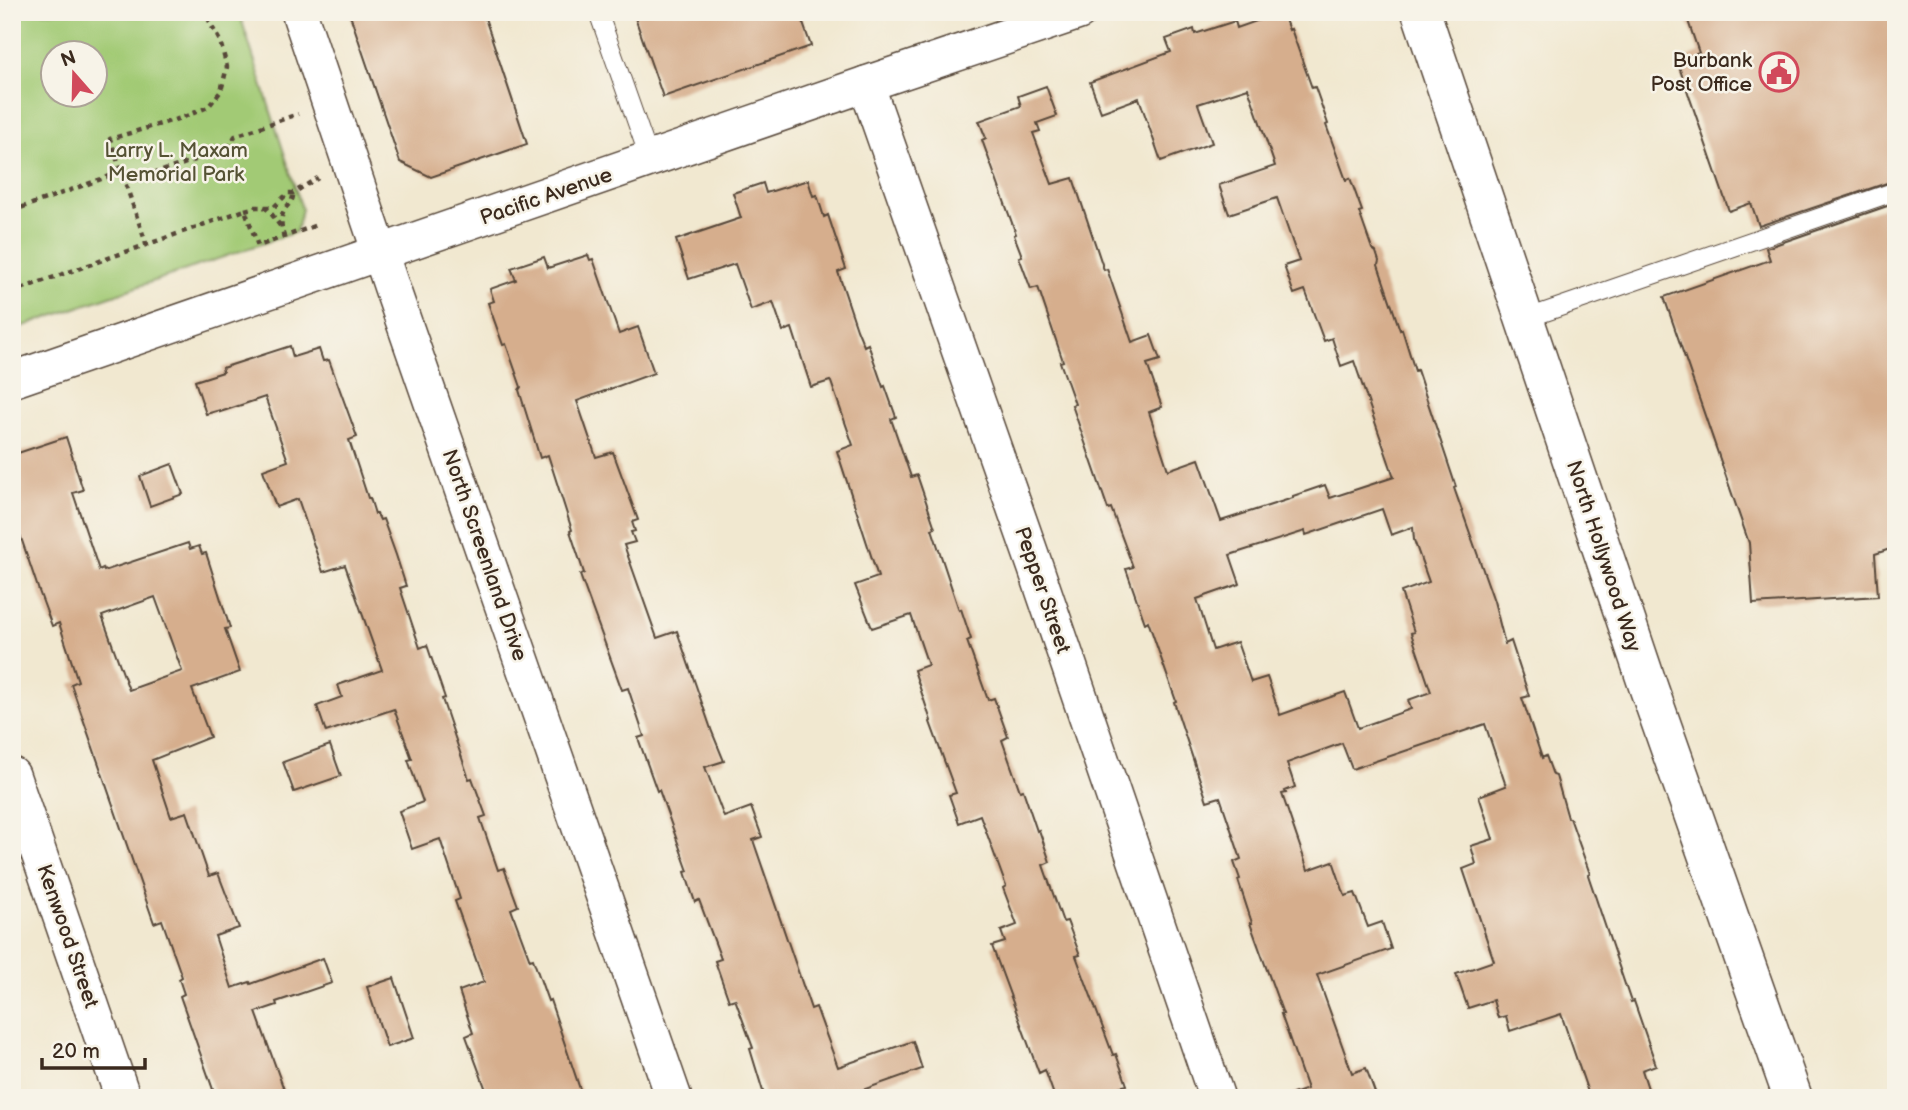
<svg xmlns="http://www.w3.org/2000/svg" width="1908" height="1110" viewBox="0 0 1908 1110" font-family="'Balsamiq Sans',sans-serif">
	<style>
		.green { fill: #a2ca75; stroke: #6e7a4a; stroke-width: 2; fill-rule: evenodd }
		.building { fill: #d6ae8d; fill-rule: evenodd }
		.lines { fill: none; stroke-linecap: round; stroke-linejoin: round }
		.service-casing { stroke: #564639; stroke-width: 20 }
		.minor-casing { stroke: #564639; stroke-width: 38 }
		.secondary-casing { stroke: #564639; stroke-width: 41 }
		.path { stroke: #564639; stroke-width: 4.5; stroke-dasharray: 5 5; stroke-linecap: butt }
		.service { stroke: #fff; stroke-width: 18 }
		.minor { stroke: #fff; stroke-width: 35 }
		.secondary { stroke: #fff; stroke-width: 38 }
		.labels { text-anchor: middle; stroke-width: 5; stroke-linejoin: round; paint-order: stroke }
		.poi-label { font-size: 21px; fill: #3b2a1e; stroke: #f7f3e8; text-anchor: end }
		.park-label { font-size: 21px; fill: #555234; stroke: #f7f3e8 }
		.street-label { font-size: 21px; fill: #3b2a1e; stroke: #f7f3e8 }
	</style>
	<rect width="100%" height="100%" fill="#f7f3e8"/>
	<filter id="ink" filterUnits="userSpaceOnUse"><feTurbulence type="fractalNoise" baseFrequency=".0143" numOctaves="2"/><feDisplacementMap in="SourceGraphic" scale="14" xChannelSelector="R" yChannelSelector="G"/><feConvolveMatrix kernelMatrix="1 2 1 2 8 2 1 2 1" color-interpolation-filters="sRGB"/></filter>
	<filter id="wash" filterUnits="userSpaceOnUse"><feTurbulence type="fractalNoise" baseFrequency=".00686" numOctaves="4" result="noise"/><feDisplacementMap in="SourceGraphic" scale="28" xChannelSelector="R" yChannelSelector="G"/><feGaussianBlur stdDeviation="1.57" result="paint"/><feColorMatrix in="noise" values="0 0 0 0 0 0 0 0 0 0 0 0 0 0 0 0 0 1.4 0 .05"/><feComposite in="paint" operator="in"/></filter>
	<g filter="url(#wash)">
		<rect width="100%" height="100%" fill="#f1e8d0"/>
		<path class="green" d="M12 12H239L302 209 296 232 12 330ZM52 52H94V94H52Z"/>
		<g id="blocks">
			<g class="building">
				<polygon points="349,12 483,12 527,144 431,177 400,162"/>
				<polygon points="633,12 799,12 811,46 663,97"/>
				<path d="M1282 12 1289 30 1291 29 1312 88 1315 87 1328 124 1326 125 1346 180 1350 178 1362 211 1359 212 1372 249 1376 252 1379 261 1378 265 1400 330 1402 329 1415 371 1417 370 1456 487 1454 488 1494 601 1505 644 1511 641 1529 696 1522 698 1542 758 1546 756 1553 775 1556 776 1568 818H1570L1590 874 1588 875 1631 1002 1634 1001 1656 1065 1642 1070 1651 1098H1590L1561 1014 1510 1031 1506 1016 1498 1018 1493 1000 1468 1008 1456 974 1494 961 1463 869 1476 864 1471 846 1493 839 1479 796 1506 786 1485 724 1352 769 1342 743 1287 763 1295 787 1285 791 1286 793 1282 794 1308 870 1333 861 1345 896 1355 893 1368 927 1382 922 1391 949 1317 975 1352 1073 1366 1068 1377 1098H1294L1293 1094 1307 1089 1281 1014H1283L1250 923H1252L1238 880 1240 879 1234 862 1241 859 1220 797 1207 801 1174 702 1176 701 1148 621 1145 623 1126 569 1133 567 1111 508 1108 509 1072 405 1075 404 1060 362 1063 361 1038 287 1031 289 1019 257 1022 256 1014 235 1016 234 982 140 986 138 979 121 1021 106 1018 96 1046 86 1057 116 1037 123 1040 131 1033 133 1052 184 1073 178 1104 270 1107 269 1132 342 1151 335 1160 360 1147 364 1162 407 1149 412 1168 470 1199 459 1221 521 1293 498V496L1325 485 1330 498 1394 477 1354 361 1341 366 1332 338 1324 341 1305 290 1294 294 1284 266 1299 261 1277 198 1229 214 1219 185 1275 166 1248 88 1198 104 1212 143 1161 161 1139 98 1101 112 1090 82 1171 52 1166 39 1194 29 1195 34 1235 21 1237 28ZM1382 509 1391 535 1413 527 1414 540 1429 582 1401 592 1414 632 1411 633 1431 692 1408 700 1411 709 1358 728 1345 692 1280 715 1267 677 1251 682 1237 642 1213 650 1197 599 1240 584 1230 555 1305 531 1306 535Z"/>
				<polygon points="1685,12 1896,12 1896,180 1759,226 1751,203 1729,211 1677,61 1699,53"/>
				<polygon points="808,180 813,196 817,195 824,217 828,215 846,269 838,272 857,329 864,346 868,344 883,387 885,386 896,417 891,419 911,477 917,475 935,528 932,529 959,610 961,609 971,639 967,641 988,700 994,698 1008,737 1002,740 1020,791 1023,790 1037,831 1039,830 1050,862 1043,865 1063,922 1067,921 1080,955 1076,956 1113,1055 1116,1054 1127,1085 1119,1087 1123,1098 1055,1098 1045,1070 1039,1073 992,946 1005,942 1001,931 1017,925 1003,888 1006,886 980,815 959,823 949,795 956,793 930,722 931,721 914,670 928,665 911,615 872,628 855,585 878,577 837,451 853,445 831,382 830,381 811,387 792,328 783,331 773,302 751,310 735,264 689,279 676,240 741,218 733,193 763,183 766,193"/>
				<polygon points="1896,203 1896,547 1875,554 1878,596 1753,604 1749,543 1664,297 1770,260 1766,248"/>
				<polygon points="588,255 590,260 593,259 619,334 638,327 654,373 577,401 596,457 613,452 638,520 632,522 635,531 631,532 635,542 624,545 657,638 677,631 712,732 724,761 705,767 724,817 751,807 762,837 753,840 811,1009 816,1007 838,1067 913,1041 922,1069 840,1098 765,1098 750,1049 753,1048 735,999 729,1001 715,961 721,959 699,900 695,902 685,872 688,871 659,790 657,791 638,738 644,736 628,688 622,690 580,575 584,573 570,531 572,530 548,455 540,458 519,390 521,387 506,344 503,345 488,303 494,301 490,289 516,280 511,268 544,257 548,268"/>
				<polygon points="290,346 293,357 319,349 323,361 329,360 357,437 349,440 368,498 370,498 375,514 377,514 380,520 383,519 396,555 406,586 400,588 420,648 427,645 445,698 442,699 469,779 472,778 486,816 480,818 498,870 504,868 518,906 511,909 530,960 533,959 548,1001 550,1000 583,1098 489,1098 466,1036 473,1033 459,991 484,982 455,901 460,899 440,839 412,849 399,811 423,802 408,760 412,759 394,709 326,732 317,706 342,697 338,685 382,670 345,565 323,572 298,499 276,507 263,470 288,461 265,397 220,412 220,410 206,414 195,381 223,372 222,368"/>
				<path d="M66 437 83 490 73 493 99 570 103 568 104 571 188 543 190 549 199 546 202 554 206 553 230 628 225 629 240 672 192 689 210 737 152 760 171 817 187 812 209 876 218 873 239 928 215 936 232 988 250 982 251 984 323 958 332 983 276 1002 277 1005 256 1012 287 1098H216L180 996 184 994 179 979 182 977 162 920 154 923 71 684 78 681 59 623 52 626 39 591 12 511V455ZM155 597 182 671 129 690 102 616Z"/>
				<polygon points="172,464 183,494 150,506 140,476"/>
				<polygon points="330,745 341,776 294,792 283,762"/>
				<polygon points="394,978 414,1038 387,1047 367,987"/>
			</g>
		</g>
	</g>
	<g filter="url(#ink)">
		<use href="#blocks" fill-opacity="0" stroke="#564639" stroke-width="2"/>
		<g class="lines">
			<g class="service-casing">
				<g id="service">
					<polyline points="598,12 650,160"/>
					<polyline points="1525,319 1896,191"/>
				</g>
			</g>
			<g class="minor-casing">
				<g id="minor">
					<polyline points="299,12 393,291 674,1098"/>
					<polyline points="866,84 1035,566 1217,1098"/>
					<polyline points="12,380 866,84 1079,12"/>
					<polyline points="12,775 123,1098"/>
				</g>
			</g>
			<g class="secondary-casing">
				<polyline id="secondary" points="1421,12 1649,689 1793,1098"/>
			</g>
			<g class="path">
				<path d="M264 207C272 212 275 220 282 228"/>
				<polyline points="245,210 256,207 274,207 288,193 293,193 318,178"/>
				<polyline points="12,211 121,172 138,179 228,149 235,136 298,114"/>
				<path d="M284 237C282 230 280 220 283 213 286 204 294 203 293 193"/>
				<polyline points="147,246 110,139 184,117 208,107 221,91 227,67 220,41 211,25 206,12"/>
				<polyline points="12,292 245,210 258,246 317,225"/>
			</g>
			<use href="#service" class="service"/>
			<use href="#minor" class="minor"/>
			<use href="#secondary" class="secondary"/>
		</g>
	</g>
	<defs>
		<g id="civic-ring" transform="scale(2.0125)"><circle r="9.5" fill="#f7f3e8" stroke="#d1495b" stroke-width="1.5"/><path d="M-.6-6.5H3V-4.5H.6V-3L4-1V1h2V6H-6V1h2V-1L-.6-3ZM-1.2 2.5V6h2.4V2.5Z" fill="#d1495b"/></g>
	</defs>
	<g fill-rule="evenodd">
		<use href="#civic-ring" x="1779" y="72"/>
	</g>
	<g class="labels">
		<g class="poi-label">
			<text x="1752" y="67">Burbank<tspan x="1752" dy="24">Post Office</tspan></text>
		</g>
		<g class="park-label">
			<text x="176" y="157">Larry L. Maxam<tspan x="176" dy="24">Memorial Park</tspan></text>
		</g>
		<g class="street-label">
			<text transform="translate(546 196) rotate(-19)" y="7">Pacific Avenue</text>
			<text transform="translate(485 555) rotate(71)" y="7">North Screenland Drive</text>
			<text transform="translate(1604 556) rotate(72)" y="7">North Hollywood Way</text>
			<text transform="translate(1043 590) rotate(71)" y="7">Pepper Street</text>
			<text transform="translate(68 936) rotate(71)" y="7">Kenwood Street</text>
		</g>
	</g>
	<rect width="1908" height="1110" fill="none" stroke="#f7f3e8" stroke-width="42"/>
	<g transform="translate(74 74) rotate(340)"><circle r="33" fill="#f7f3e8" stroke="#aca397" stroke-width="2"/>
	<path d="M0-5L12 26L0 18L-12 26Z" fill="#d1495b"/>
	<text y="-10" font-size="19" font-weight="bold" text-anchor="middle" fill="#3b2a1e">N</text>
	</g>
	<path d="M42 1058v10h103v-10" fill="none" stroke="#3b2a1e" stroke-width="3.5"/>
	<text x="52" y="1058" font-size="21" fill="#3b2a1e" stroke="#f7f3e8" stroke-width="5" paint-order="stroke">20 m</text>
</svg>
